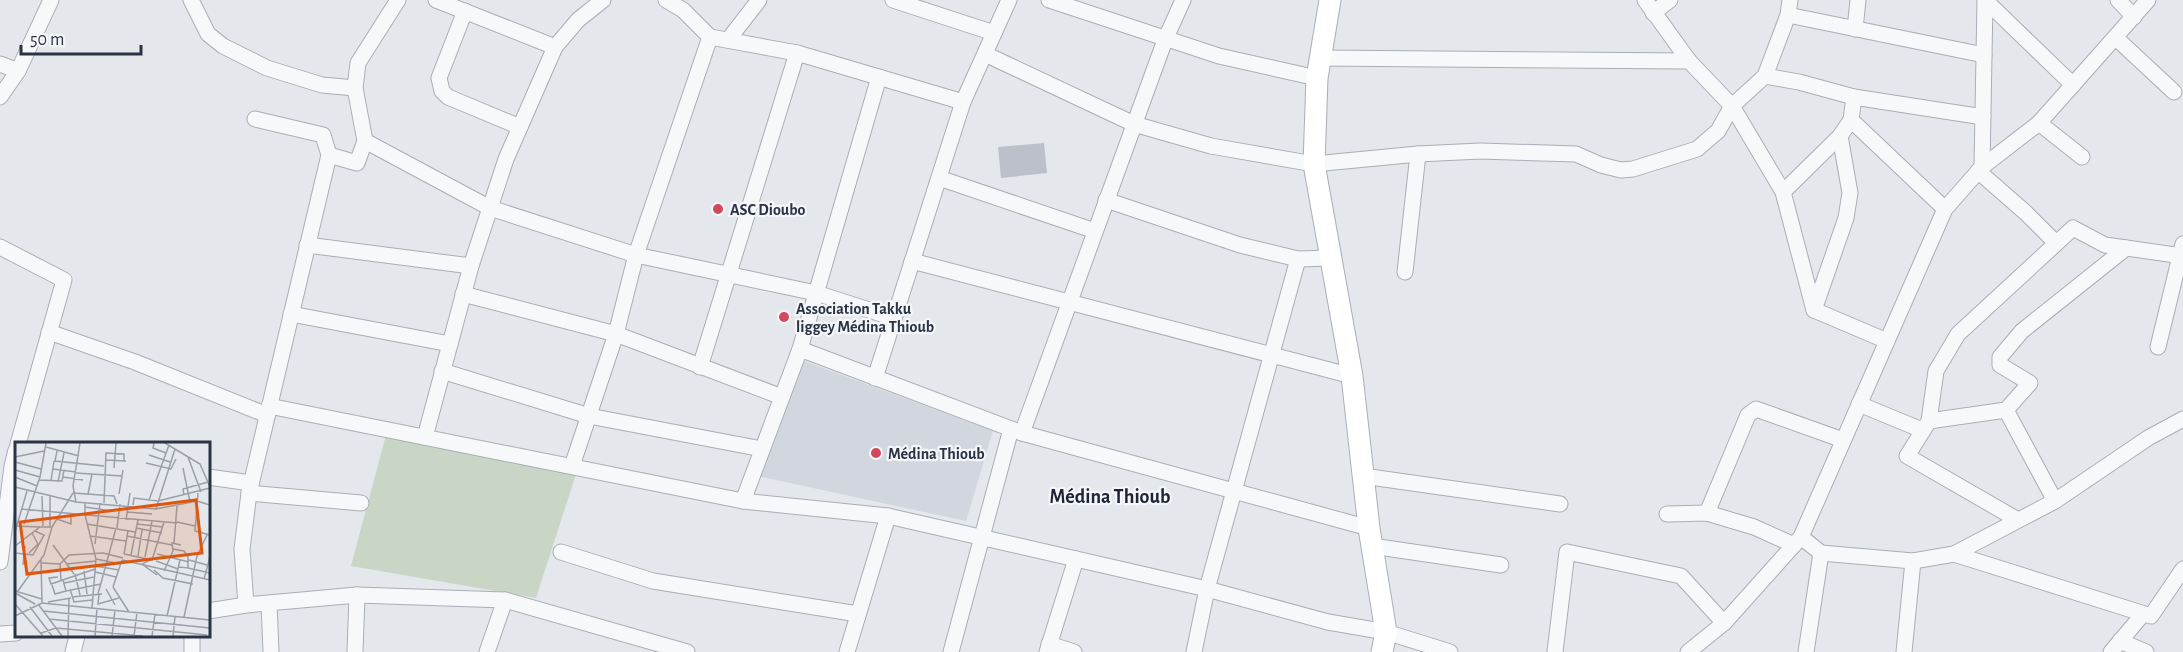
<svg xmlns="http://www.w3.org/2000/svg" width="2183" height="652" viewBox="0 0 2183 652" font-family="'Alegreya Sans',sans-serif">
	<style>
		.built { fill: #d2d6de }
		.green { fill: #c9d6c5 }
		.building { fill: #bbc0ca }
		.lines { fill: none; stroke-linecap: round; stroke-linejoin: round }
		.street-casing { stroke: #a9aeb7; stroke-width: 17 }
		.secondary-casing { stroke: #a9aeb7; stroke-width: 23 }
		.street { stroke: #f7f8fa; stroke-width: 15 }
		.secondary { stroke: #fff; stroke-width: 21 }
		.poi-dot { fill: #d1495b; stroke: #f4f6f9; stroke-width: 2 }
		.labels { text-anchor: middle; stroke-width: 4.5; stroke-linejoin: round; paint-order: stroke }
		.poi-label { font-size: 16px; font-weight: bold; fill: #2b3445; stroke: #f4f6f9; text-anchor: start }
		.quarter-label { font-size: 20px; font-weight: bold; fill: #1d2536; stroke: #f4f6f9 }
		.inset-road { fill: none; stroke: #9a9fa9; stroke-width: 1.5 }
		.view { fill: #df570f; fill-opacity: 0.15; stroke: #df570f; stroke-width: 3 }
		.inset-edge { fill: none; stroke: #2b3445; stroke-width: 3 }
	</style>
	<rect width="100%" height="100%" fill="#e4e7ec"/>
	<polygon class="built" points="801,360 993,431 966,521 757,476"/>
	<polygon class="green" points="386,435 576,474 536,598 351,566"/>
	<polygon class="building" points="1044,143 1047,173 1001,178 998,147"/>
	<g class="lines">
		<g class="street-casing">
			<g id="street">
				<polyline points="191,0 208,34 223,46 267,68 322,85 355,88"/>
				<polyline points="436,0 555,47"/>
				<polyline points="666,0 683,10 710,37 797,53 963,102"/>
				<polyline points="893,0 994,33"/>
				<polyline points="1049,0 1219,56 1317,78"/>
				<polyline points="1645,0 1689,61 1732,106 1783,192 1814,310"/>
				<polyline points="1985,0 2073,85"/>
				<polyline points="2118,0 2134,17"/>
				<polyline points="465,11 439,78 442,91 448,97 520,127"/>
				<polyline points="1653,13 1670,0"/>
				<polyline points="1788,15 1984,55"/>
				<polyline points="1855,29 1858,0"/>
				<polyline points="2116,38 2174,92"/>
				<polyline points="728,40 759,0"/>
				<polyline points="985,54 1134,124 1211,146 1314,164 1418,154 1480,151 1576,154 1601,165 1621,170 1633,169 1697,149 1718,131 1732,106 1765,76 1788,15 1790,0"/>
				<polyline points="1320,58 1689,61"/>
				<polyline points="0,64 18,71"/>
				<polyline points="1765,76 1799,82 1854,97 1983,117"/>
				<polyline points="0,97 18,71 51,0"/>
				<polyline points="1851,120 1945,209"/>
				<polyline points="2039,123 2082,157"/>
				<polyline points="365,141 490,208 636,255 816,293 894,318"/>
				<polyline points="329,155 357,163 365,141 355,88 358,63 398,0"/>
				<polyline points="1982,167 1985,0"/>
				<polyline points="1978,171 2026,213 2056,243"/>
				<polyline points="939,178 1095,231"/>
				<polyline points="1783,192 1840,136 1851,120 1854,97"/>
				<polyline points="1106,200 1240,245 1298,259 1330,258"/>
				<polyline points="307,245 471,266"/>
				<polyline points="0,247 64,280 18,444"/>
				<polyline points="912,261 1352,376"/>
				<polyline points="1405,272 1418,154"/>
				<polyline points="463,294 616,334 782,397"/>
				<polyline points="1814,310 1846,218 1850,193 1840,136"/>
				<polyline points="1814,310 1887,341"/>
				<polyline points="291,314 450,344"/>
				<polyline points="49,332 135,362 267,415"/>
				<polyline points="2158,347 2183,244"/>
				<polyline points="800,349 1022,433 1369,528"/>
				<polyline points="700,367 797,53"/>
				<polyline points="442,371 589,416 762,449"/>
				<polyline points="875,378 963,102 1009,0"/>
				<polyline points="1859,404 1922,430"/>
				<polyline points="269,406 743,501 888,516 1207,589 1328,622 1386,632 1450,652"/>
				<polyline points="2006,410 2055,501"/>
				<polyline points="1929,421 2006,410 2030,383 2000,365 2000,357 2022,331 2126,248"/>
				<polyline points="1022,433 1165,40 1183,0"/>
				<polyline points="425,437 471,266 506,159 555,47 578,20 603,0"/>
				<polyline points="572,466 616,334 636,255 710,37"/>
				<polyline points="1363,476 1560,504"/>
				<polyline points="208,477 251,483"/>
				<polyline points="249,493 361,503"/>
				<polyline points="743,501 800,349 879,77"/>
				<polyline points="1707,513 1748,415 1756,409 1843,440"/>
				<polyline points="1667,514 1707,513 1754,527 1794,545"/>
				<polyline points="2018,520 1907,456 1929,421 1936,371 1958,334 2073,228 2105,245 2183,256"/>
				<polyline points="1801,537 1821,553 1913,561 1954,554 2055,501 2148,438 2183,419"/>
				<polyline points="1372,546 1501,565"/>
				<polyline points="561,552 653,581 858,614"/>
				<polyline points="1954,554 2151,616 2183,569"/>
				<polyline points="0,562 12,466 16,450"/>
				<polyline points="269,603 271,652"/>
				<polyline points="246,605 242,549 249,493 329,155 323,135 255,119"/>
				<polyline points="208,611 246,605 357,595 505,600 687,652"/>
				<polyline points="0,634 16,633"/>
				<polyline points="192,636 192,652"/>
				<polyline points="2120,641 2146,652"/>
				<polyline points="1049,644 1074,652"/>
				<polyline points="73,652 77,636"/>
				<polyline points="355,652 357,595"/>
				<polyline points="487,652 505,600"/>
				<polyline points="847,652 888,516"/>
				<polyline points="951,652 1011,429"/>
				<polyline points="1047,652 1076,559"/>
				<polyline points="1194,652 1207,589 1298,259"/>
				<polyline points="1555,652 1567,552 1681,576 1724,623"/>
				<polyline points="1688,652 1724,623 1801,537 1945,209 1982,167 2039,123 2148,0"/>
				<polyline points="1806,652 1821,553"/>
				<polyline points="1904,652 1913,561"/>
				<polyline points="2111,652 2143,614"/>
			</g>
		</g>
		<g class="secondary-casing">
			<polyline id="secondary" points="1330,0 1317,78 1314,164 1352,376 1369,528 1386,632 1382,652"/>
		</g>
		<use href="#street" class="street"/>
		<use href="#secondary" class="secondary"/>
	</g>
	<g class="poi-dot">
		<circle cx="718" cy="209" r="6"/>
		<circle cx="784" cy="317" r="6"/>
		<circle cx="876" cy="453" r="6"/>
	</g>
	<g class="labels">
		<g class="poi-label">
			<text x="730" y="215">ASC Dioubo</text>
			<text x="796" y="314">Association Takku<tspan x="796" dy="18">liggey Médina Thioub</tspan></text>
			<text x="888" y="459">Médina Thioub</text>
		</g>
		<g class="quarter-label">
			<text x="1110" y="503">Médina Thioub</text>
		</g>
	</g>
	<g transform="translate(15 442)">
		<rect width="195" height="195" fill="#e4e7ec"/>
		<path class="inset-road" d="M139 1 138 6 151 11M150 1 185 22 195 45M31 5 64 14M42 9 40 19 89 24M134 13 155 20M0 15 29 9M173 15 186 50M90 18 111 19M0 20 26 27M131 21 156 27 161 17M99 26 101 1M168 26 175 60M38 27 61 30M0 28 25 35M61 31 107 34M0 35 22 44M48 35 68 38M24 38 47 39 49 28M36 39 39 19M43 40 49 11M0 45 61 60 141 67 182 59 195 63M58 51 99 54 102 62M183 51 180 89 195 93M73 52 77 32M104 52 108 28M169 53 168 47 193 40M27 54 28 84M35 54V84M134 58 154 3M61 60 58 44 65 1M70 60V73L81 117 77 166M89 61 91 11 109 12V19M118 63 119 56 143 59 195 46M70 65 97 69M6 67 162 81M141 67 160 7M112 70 137 72M42 77 56 82V71M111 78 115 51M162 80 180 84M9 82 25 35 31 1M72 82 120 90M122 82 148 85M0 84 25 85M102 86 105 62M121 86 147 91M0 90 12 49M75 94 111 99M112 94 157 103M159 101 162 64M80 102 85 61M38 103 59 132M0 104 25 85H37M158 107 169 109 173 115V126L164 125M0 111 18 113 29 93 20 89M14 111 23 102 17 91M109 112 137 118 149 80M109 112 113 89M142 112 174 120M116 113 123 78M123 114 127 88M130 115 137 79M81 117 106 122M26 118 27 161M107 118 195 138M135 118 127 122 142 133M174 118 192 123M141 119 163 127M27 121 45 122M51 122 81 119M8 123 10 104M80 124 104 128M173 126 195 131M139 128 148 136 178 142M69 129 72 152M149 129 158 109 157 101 166 103M80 130 101 135M60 132 65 153M43 135 34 136 36 142 80 127M189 137 195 115M46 138 45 122 54 113 88 111 108 116M49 141 79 135M37 143 40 152 51 149 48 138M98 145 107 118M98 145 114 170M55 147 59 160 77 158M91 147 100 163M0 149 27 157M51 149 86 142M2 152 20 162M83 152 101 86M84 152 83 162 104 156M0 153 29 113 37 85 58 51M57 155 87 152M33 160 56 156M0 162 28 194M23 162 47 194M15 165 37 194M28 169 195 186M0 174 27 161 195 178M152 174 165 118M169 175 182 114 192 93M34 177 192 193M26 191 41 186 128 194M53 194 54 156M80 194 82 166M97 194 100 168M119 194 122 170M137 194 140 172M158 194 160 174"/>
		<path class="view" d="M181 58 187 111 12 132 5 80Z"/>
		<rect width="195" height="195" class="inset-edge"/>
	</g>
	<path d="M21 45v9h120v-9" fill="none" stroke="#2b3445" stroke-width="3"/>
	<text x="30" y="45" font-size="18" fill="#2b3445" stroke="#f4f6f9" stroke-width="4.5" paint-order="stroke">50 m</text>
</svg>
